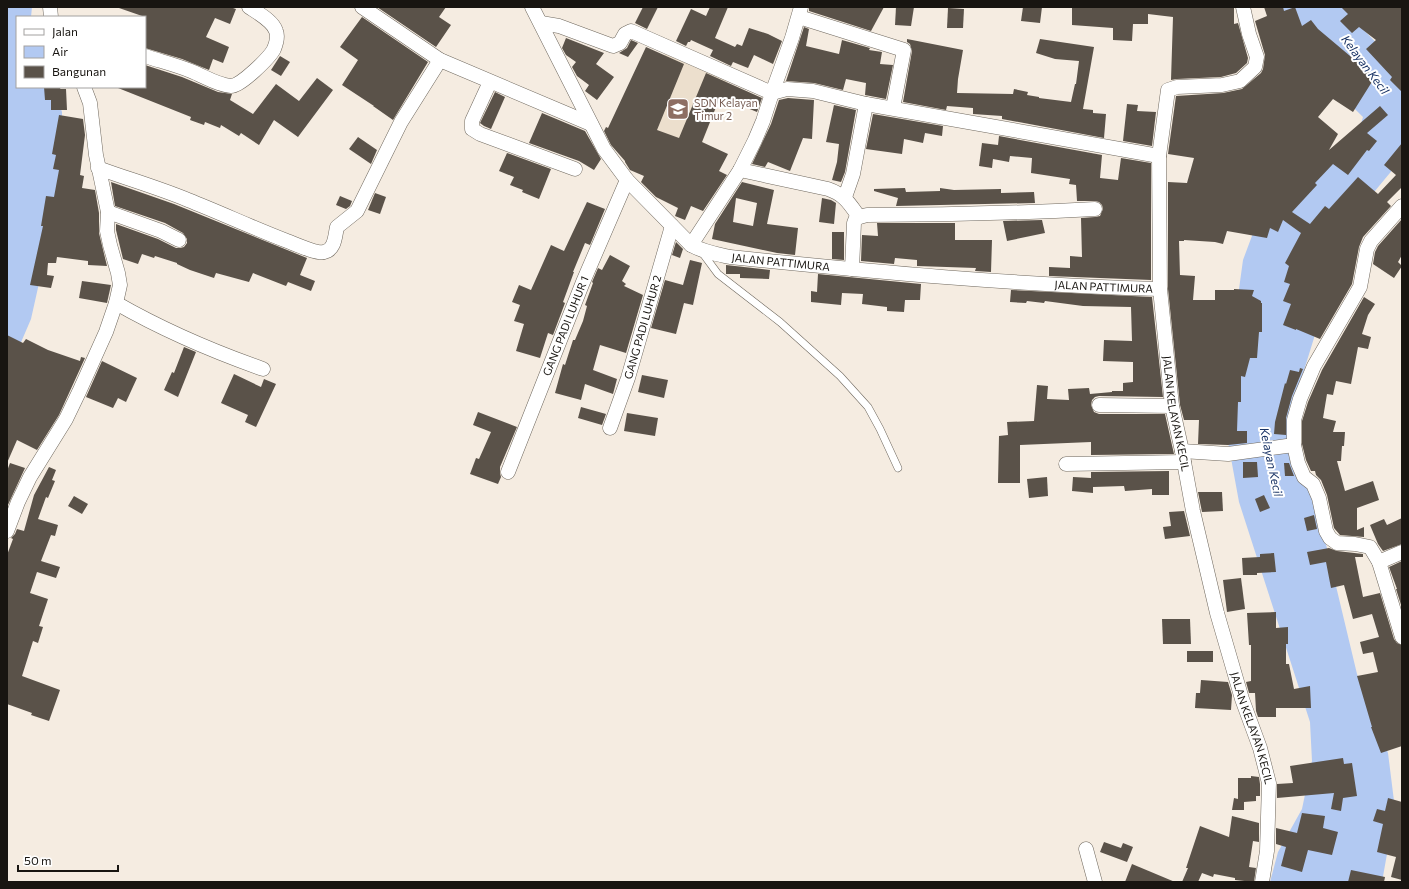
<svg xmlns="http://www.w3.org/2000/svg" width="1409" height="889" viewBox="0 0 1409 889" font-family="Commissioner,sans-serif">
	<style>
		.built { fill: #ecdfcd }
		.water { fill: #b2c9f2 }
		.building { fill: #5a5249; fill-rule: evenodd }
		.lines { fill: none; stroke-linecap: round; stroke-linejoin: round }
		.lane-casing { stroke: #6f685e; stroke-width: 8 }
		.street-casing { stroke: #6f685e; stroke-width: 15 }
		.lane { stroke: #fff; stroke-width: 7 }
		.street { stroke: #fff; stroke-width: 14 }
		.labels { text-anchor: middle; stroke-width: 4; stroke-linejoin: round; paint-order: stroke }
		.education-label { font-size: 11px; fill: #785e54; stroke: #fff; text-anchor: start }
		.street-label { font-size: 11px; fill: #181511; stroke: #fff }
		.water-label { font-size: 12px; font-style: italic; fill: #193365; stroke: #fff }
	</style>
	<rect width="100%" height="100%" fill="#f5ece1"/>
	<polygon class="built" points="667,49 729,76 691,170 625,142"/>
	<g class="water">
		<polygon points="7,7 32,7 31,17 17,17 17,87 53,87 62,112 62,172 50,234 31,319 7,375"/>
		<polygon points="1271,7 1344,7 1355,21 1402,69 1402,154 1399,162 1350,221 1322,279 1314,338 1292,409 1288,441 1314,494 1357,674 1388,753 1395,809 1382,882 1270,882 1278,852 1302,809 1312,761 1310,722 1239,502 1224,420 1232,340 1243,260 1262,209 1358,134 1363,117 1352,106"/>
	</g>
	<g class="building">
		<polygon points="119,7 230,7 236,9 230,24 215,18 206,37 229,47 223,63 213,59 209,70 182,59 145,48 145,17 119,8"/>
		<polygon points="377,7 446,7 439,17 451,25 436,47"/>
		<polygon points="643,7 658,7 647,29 635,23"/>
		<polygon points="710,7 728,7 715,38 735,47 737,44 742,46 749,28 768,34 782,41 773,64 754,55 748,68 733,62 731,66 710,56 713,50 691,40 690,42 688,42 686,46 676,41 691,9 706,16"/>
		<polygon points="809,7 884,7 871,31 809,11"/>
		<polygon points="896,7 914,7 911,26 895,25"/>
		<polygon points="1023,7 1042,7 1040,23 1021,21"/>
		<polygon points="1072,7 1234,7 1234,24 1238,23 1248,58 1247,63 1236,73 1221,77 1177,79 1171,80 1173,17 1148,14 1148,24 1133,24 1132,41 1113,40 1113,28 1072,25"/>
		<polygon points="1264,7 1283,7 1284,11 1295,7 1302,26 1311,20 1318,29 1375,77 1353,112 1333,99 1318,117 1338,134 1329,150 1380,106 1388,115 1367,133 1377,141 1369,151 1367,150 1348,175 1333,164 1315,183 1317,185 1292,212 1310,224 1325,206 1329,209 1358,177 1378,194 1396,175 1384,165 1402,143 1402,187 1387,202 1391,206 1363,237 1359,247 1352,284 1320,339 1296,329 1296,330 1283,325 1291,304 1283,301 1290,284 1284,282 1289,266 1285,263 1301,233 1283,220 1278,232 1270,228 1267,238 1227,231 1223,244 1215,242 1184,240 1184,241 1179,241 1180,275 1195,276 1193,300 1215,300 1215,290 1234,290 1234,289 1254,290 1252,296 1261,301 1261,303 1262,303 1262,332 1259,332 1257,358 1250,358 1245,377 1241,376 1241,402 1238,402 1237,431 1247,431 1247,443 1228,445 1198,444 1199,420 1184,420 1180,405 1168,289 1168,182 1187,183 1194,158 1168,154 1176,96 1223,93 1242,89 1261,73 1263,69 1265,55 1255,21 1267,16"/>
		<polygon points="1341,7 1402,7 1402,92 1390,80 1392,77 1366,49 1376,40 1359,27 1352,33 1340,21 1348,14"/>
		<polygon points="948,8 964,9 963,28 947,28"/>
		<polygon points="362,17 428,62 393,120 373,106 374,106 342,85 358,60 340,47"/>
		<polygon points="804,27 809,29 806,46 839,54 842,40 870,48 869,50 882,52 880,64 893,65 886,99 865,95 866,83 846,79 843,90 814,83 786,81"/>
		<polygon points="566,38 604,53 596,64 614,77 597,100 585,91 589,85 577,76 572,67 576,62 566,55 562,48"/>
		<polygon points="907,39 963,50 958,79 957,93 1013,94 1014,89 1028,92 1027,95 1039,97 1039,98 1071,102 1075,84 1076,84 1079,61 1055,59 1036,53 1040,39 1094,47 1083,109 1093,110 1093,113 1106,114 1104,138 1002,119 1002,116 973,114 973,108 947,106 946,110 903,102 912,51 910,44 907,42"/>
		<polygon points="631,40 638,43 628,57 619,53 627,48"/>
		<polygon points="646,47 684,64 657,130 679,138 706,73 762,98 757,112 720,97 702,142 728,154 719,171 727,175 703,211 691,206 685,220 675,216 678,208 656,197 641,182 644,176 630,170 625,162 625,161 611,145 604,131 606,127 608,128"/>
		<polygon points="280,56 290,62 281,76 271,70"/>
		<polygon points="145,65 182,77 218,92 232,94 230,100 253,114 276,84 299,101 317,78 333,90 298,137 274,120 259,145 241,133 239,136 221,125 220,128 205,122 204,125 190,120 191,117 118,88 145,87"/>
		<polygon points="44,87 61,87 60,89 66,89 67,110 51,110 51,100 45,100"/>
		<polygon points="495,92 505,97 491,129 484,126 480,123"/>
		<polygon points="788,98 814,100 812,139 803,138 790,171 768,162 765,167 752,164 771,124 779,100"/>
		<polygon points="1127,104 1138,105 1137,111 1156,112 1152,146 1123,141"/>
		<polygon points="834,105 856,110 845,172 841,182 832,180 837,162 839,144 826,142"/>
		<polygon points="542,113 585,131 601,159 594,170 579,161 529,143"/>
		<polygon points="873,114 943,126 942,136 925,133 923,143 904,139 902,154 866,149"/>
		<polygon points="59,115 83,119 85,135 80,175 84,176 82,188 95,190 99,213 99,233 107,266 88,265 88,261 57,257 56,263 48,263 47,275 54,276 51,288 30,285 43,226 41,226 46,196 54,197 59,170 53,169 56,155 52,154"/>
		<polygon points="999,136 1102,155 1100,178 1118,180 1121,158 1151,163 1151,280 1049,276 1049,267 1070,268 1070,256 1082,257 1081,218 1095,217 1100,216 1103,209 1102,205 1099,202 1095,201 1077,201 1076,185 1069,184 1070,179 1031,173 1032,158 1010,156 1009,162 993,159 992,168 979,166 982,143 998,145"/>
		<polygon points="358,137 377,150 371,164 349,149"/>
		<polygon points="507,153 551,169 539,199 522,192 523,190 510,185 514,177 499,171"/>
		<polygon points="111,182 174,204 307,258 300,275 315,281 311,291 288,282 286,286 253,273 249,282 216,273 214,278 190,270 177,264 177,263 155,256 154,258 142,254 138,264 123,259 116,230 116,224 158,239 176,248 180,248 184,247 187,243 187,239 183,233 165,223 115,206"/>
		<path d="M742 182 774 190 767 224 798 228 795 255 777 253 712 239 715 224ZM736 198 757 203 753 226 733 222Z"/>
		<polygon points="905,188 906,192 940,191 940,188 954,190 1001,189 1001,193 1034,192 1035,203 896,206 898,198 874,191 874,189"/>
		<polygon points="375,193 386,197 380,214 368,210"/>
		<polygon points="340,196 352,201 350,206 346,209 336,205"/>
		<polygon points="822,198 831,200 836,203 834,224 819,222"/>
		<polygon points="587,202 605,209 590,245 585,243 573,272 574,272 563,302 565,303 553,335 548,333 540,358 516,351 524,324 514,321 520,305 512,302 519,285 531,290 551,245 564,251"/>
		<polygon points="1402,219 1402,255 1398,262 1402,266 1394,278 1373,264 1375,252 1378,246"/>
		<polygon points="1042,220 1045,233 1007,241 1003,221"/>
		<polygon points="877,223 955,223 955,240 992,240 991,272 975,271 976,268 917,266 917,260 895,258 894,264 861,261 862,235 878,236"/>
		<polygon points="832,232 844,232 844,260 832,259"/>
		<polygon points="676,242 683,249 680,258 672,255"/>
		<polygon points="610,255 630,266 622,281 626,284 624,286 643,295 626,353 600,345 593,370 617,379 613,394 585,384 581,400 555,393 563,364 565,365 573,340 575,340 583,321 587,306 585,305 593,283 592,282 598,268 602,270"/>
		<polygon points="690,260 702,263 693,305 684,303 676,334 651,328 665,280 683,285"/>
		<polygon points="726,265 770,270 769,279 740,278 740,274 726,274"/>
		<polygon points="818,274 921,284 920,300 905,300 904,312 887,311 887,307 862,304 863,294 842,293 841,305 811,302 811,291 817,292"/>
		<polygon points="82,281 111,285 107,303 79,298"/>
		<polygon points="1011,290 1152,297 1163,397 1099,396 1095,397 1092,400 1091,405 1094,412 1099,414 1165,414 1174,454 1091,455 1091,442 1020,445 1020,483 998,483 999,436 1008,435 1007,422 1034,421 1037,385 1048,386 1047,399 1069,400 1068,389 1089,388 1090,394 1112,392 1112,391 1123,391 1123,383 1133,382 1133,362 1103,361 1104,340 1132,341 1131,307 1083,306 1045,301 1044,303 1027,301 1026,303 1010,302"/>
		<polygon points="1364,297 1375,304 1368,315 1362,334 1371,337 1368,349 1358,347 1351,384 1336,381 1333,395 1327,394 1323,418 1336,421 1333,432 1345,432 1344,446 1342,446 1341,461 1337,461 1345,491 1373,481 1379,500 1357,508 1357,530 1364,527 1364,537 1340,535 1334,528 1327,495 1321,480 1316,475 1315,471 1311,471 1306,460 1302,444 1302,421 1308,402 1322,370"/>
		<polygon points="7,335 23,343 26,339 48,350 80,361 81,357 85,358 59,415 37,450 17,440 7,463"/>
		<polygon points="184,347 196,352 178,397 164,390 172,372 174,373"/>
		<polygon points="102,361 137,378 126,402 118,398 113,408 86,397"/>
		<polygon points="1300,368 1303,369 1292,396 1286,418 1286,435 1274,434 1275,422 1285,383 1286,384 1290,370 1299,372"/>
		<polygon points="234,374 261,387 264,379 276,384 256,427 245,422 248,415 221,403"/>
		<polygon points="642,375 668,380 664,398 638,392"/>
		<polygon points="581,407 606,414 602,425 578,418"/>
		<polygon points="478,412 517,427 500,467 500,473 501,477 498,484 470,474 476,458 479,459 491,432 473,425"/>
		<polygon points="627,413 658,418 655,436 624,431"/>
		<polygon points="1243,462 1257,462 1258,477 1243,478"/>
		<polygon points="10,463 25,468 7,507 7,471"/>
		<polygon points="1284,463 1289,463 1294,476 1285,476"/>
		<polygon points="49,467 56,470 52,480 55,481 48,498 46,497 38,519 58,525 55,536 51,535 41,561 60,567 56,578 37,572 30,593 48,599 39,626 43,627 38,643 33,641 22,676 60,690 49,721 31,715 32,713 7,704 7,555 13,539 11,538 15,534 17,529 24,531 34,495"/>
		<polygon points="1169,471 1169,495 1152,495 1152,489 1125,491 1124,486 1093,487 1093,493 1072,491 1073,477 1091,478 1091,472"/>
		<polygon points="1047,477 1048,496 1029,498 1027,479"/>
		<polygon points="1198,492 1222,492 1223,511 1202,512"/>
		<polygon points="1264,495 1270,508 1260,512 1255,499"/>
		<polygon points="74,496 88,504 82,514 68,506"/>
		<polygon points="1184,511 1190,536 1165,539 1163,527 1171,526 1169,512"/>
		<polygon points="1314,515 1317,529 1307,531 1304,518"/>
		<polygon points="1402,518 1402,544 1383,551 1378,544 1370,525 1384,519 1387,525"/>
		<polygon points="1329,548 1337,551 1363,554 1363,557 1355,557 1363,597 1380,593 1394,639 1397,643 1402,645 1402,746 1381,753 1371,727 1372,727 1357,676 1378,672 1373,652 1363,654 1360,642 1379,637 1372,614 1353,619 1344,585 1331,588 1326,562 1310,565 1307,552"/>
		<polygon points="1274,553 1276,572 1257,573 1257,575 1243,575 1242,558 1260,557 1260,554"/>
		<polygon points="1402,561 1402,608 1396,589 1397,589 1389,567"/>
		<polygon points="1241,578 1245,609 1227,612 1223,580"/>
		<polygon points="1276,612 1276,628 1288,627 1288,644 1286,644 1286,664 1289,664 1294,689 1310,686 1311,708 1276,708 1276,717 1258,717 1256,711 1255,693 1249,693 1246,682 1251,681 1251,645 1249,645 1247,613"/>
		<polygon points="1162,619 1190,619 1191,644 1163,644"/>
		<rect x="1187" y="651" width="26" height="11"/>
		<polygon points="1201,680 1228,682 1232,695 1231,710 1195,708 1196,693 1200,693"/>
		<polygon points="1343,758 1344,764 1352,763 1357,796 1343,798 1341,811 1331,809 1334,793 1277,798 1277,784 1293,783 1290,766"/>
		<polygon points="1251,776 1259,777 1260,784 1260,796 1256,796 1256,801 1244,802 1244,810 1232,810 1234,798 1238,799 1238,778 1251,778"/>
		<polygon points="1388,798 1402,802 1402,880 1391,877 1396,857 1377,852 1383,824 1373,821 1377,809 1385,811"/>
		<polygon points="1302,813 1325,816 1323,828 1338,832 1332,855 1308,850 1302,872 1281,866 1286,847 1276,844 1276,828 1297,833"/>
		<polygon points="1232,816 1259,823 1259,842 1253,841 1249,867 1256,868 1254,882 1235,880 1235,878 1214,874 1213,877 1202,873 1198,882 1182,882 1188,868 1186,868 1200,826 1229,837"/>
		<polygon points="1104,842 1121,848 1123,843 1133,847 1127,862 1100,852"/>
		<polygon points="1132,864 1175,882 1125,882"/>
		<polygon points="1351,870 1385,877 1384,882 1348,882"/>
	</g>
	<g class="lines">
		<g class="lane-casing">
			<polyline id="lane" points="701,251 718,274 780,322 840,376 868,407 880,429 898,468"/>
		</g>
		<g class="street-casing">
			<g id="street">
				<polyline points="50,7 51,17"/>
				<polyline points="362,7 440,60 591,124"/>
				<path id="s1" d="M532 7 604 149 627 180 691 245C704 252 716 254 730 257 874 272 1016 285 1160 289"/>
				<path id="s2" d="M1243 7 1249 34 1257 57 1255 67 1240 81 1222 85 1177 87 1168 90 1159 156 1160 289 1172 406 1182 451 1193 511 1217 613 1242 699 1260 748 1269 783 1267 851 1262 882"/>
				<polyline points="799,17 904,50 893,108"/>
				<polyline points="541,23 559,26 613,46 620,43 625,34 631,31 772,93 787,89 813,91 866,104 1159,156"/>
				<path d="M145 56C160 61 176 65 191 71 204 76 217 85 231 86 240 87 270 57 274 49 276 44 278 36 276 31 273 21 258 13 249 7"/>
				<polyline points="490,82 472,121 472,129 480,134 575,169"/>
				<path d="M98 168C128 179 159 188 188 200 221 213 253 228 287 241 295 244 317 254 324 252 335 250 335 236 337 227L357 211 401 122 440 60"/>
				<path d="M740 170 828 189C845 195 849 203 859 217"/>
				<polyline points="845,197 853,174 866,104"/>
				<polyline points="1402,206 1371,241 1367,249 1360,287 1314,366 1300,399 1294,420 1294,445 1298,463 1304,477 1313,484 1319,498 1326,531 1330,538 1337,543 1355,544 1370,547 1379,562 1402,637"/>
				<polyline points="108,212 161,231 179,240"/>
				<polyline points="691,245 740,170 755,140 763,121 772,93 792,38 801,7"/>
				<path d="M852 269 854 223 856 218 867 215C943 215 1019 213 1095 209"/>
				<path d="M116 303C163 330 212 351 263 369"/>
				<polyline points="1099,405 1172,406"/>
				<path id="s3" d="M610 428 628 378 672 226"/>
				<polyline points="1182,451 1228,454 1294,445"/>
				<polyline points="1066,464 1184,462"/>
				<path id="s4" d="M508 472 583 282 627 180"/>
				<polyline points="7,531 18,502 30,477 66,419 79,392 106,332 116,303 120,285 118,273 110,245 107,231 108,212 96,155 90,103 84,87"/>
				<polyline points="1379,562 1402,552"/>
				<polyline points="1086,849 1095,882"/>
			</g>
		</g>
		<use href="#lane" class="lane"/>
		<use href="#street" class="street"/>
	</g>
	<defs>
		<g id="school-square" transform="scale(1.15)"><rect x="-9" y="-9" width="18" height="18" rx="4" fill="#8d6e63" stroke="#fff"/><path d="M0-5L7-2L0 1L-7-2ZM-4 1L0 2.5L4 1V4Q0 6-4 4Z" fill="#fff"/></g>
	</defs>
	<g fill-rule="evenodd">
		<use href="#school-square" x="678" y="109"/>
	</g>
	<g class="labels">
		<g class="education-label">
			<text x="694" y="107">SDN Kelayan<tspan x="694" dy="13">Timur 2</tspan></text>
		</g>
		<g class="street-label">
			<text dy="4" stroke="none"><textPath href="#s1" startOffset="381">JALAN PATTIMURA</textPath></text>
			<text dy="4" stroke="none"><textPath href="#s1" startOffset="705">JALAN PATTIMURA</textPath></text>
			<text dy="4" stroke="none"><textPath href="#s4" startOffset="157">GANG PADI LUHUR 1</textPath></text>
			<text dy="4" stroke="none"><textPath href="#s3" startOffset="106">GANG PADI LUHUR 2</textPath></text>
			<text dy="4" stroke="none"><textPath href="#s2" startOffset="481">JALAN KELAYAN KECIL</textPath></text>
			<text dy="4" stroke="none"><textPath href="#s2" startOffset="805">JALAN KELAYAN KECIL</textPath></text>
		</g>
		<g class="water-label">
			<text transform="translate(1365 65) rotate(53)" y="4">Kelayan Kecil</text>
			<text transform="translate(1271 462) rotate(78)" y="4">Kelayan Kecil</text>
		</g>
	</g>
	<rect width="1409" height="889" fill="none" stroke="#181511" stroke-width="16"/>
	<rect x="16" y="16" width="130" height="72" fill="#ffffff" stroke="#a3a1a0"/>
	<rect x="24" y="29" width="20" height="6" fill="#ffffff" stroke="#a3a1a0"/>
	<text x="52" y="36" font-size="12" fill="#181511">Jalan</text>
	<rect x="24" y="46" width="20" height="12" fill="#b2c9f2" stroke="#a3a1a0"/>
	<text x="52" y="56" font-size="12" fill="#181511">Air</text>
	<rect x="24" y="66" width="20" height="12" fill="#5a5249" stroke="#a3a1a0"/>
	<text x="52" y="76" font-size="12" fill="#181511">Bangunan</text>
	<path d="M18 865v6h100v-6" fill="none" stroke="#181511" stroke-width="2"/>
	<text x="24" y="865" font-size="12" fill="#181511" stroke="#ffffff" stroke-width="3" paint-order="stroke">50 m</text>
</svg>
